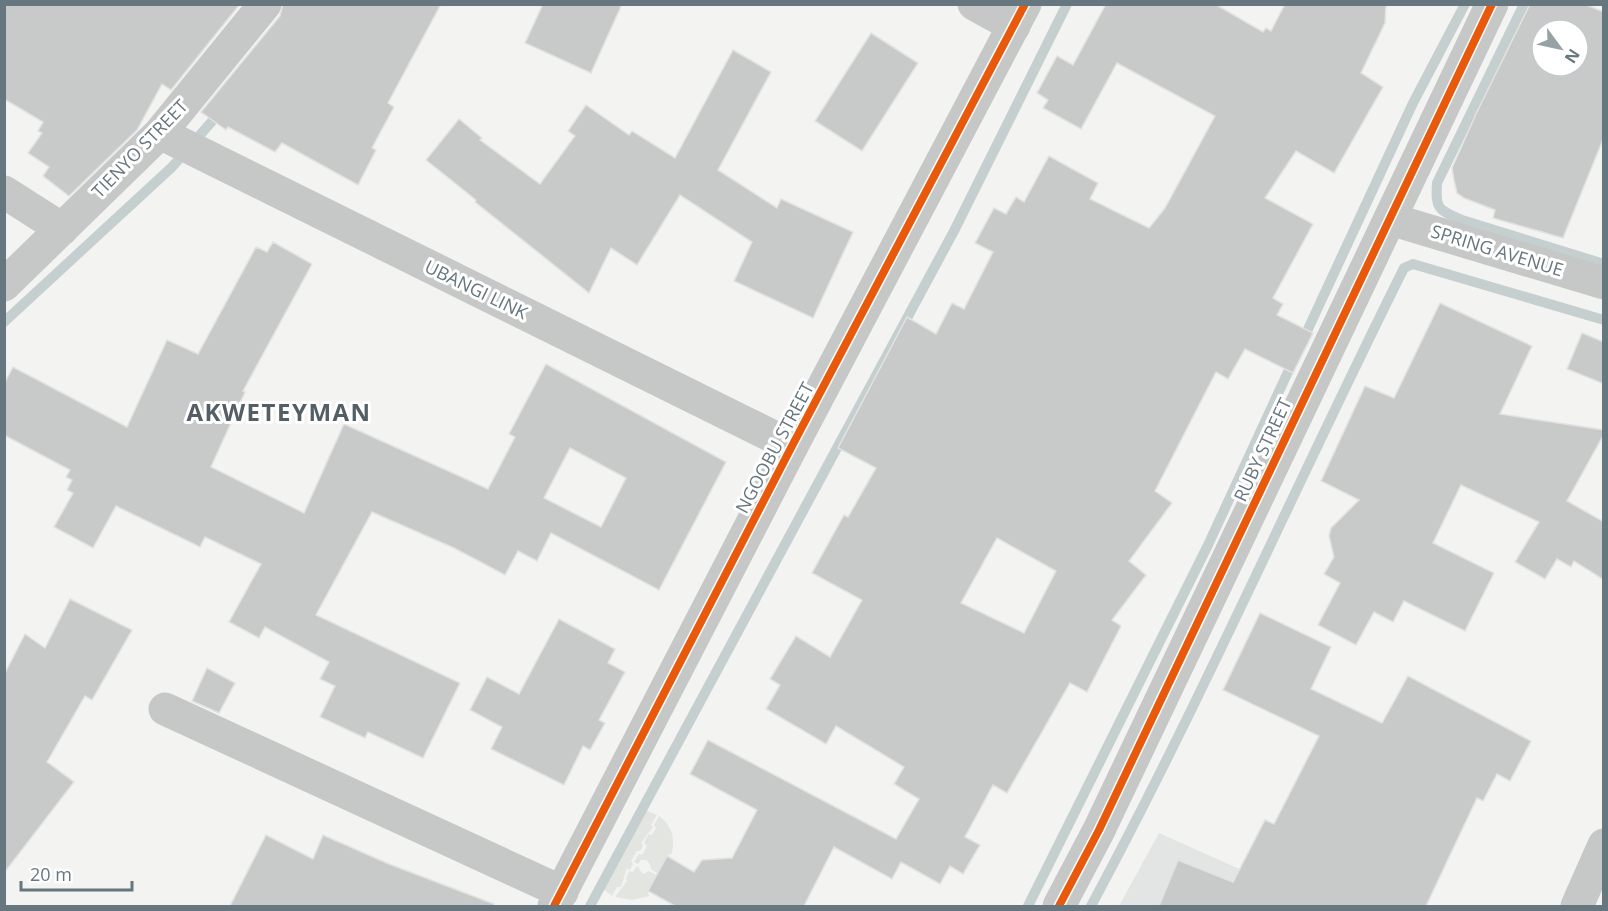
<svg xmlns="http://www.w3.org/2000/svg" width="1608" height="911" viewBox="0 0 1608 911" font-family="'Open Sans',sans-serif">
	<style>
		.built { fill: #e3e4e4 }
		.green { fill: #e2e5e0 }
		.lines { fill: none; stroke-linecap: round; stroke-linejoin: round }
		.stream { stroke: #c6cfd0; stroke-width: 10 }
		.building { fill: #c8caca; stroke: #e2e2e2; stroke-width: 1.5; fill-rule: evenodd }
		.street { stroke: #c6c8c8; stroke-width: 33 }
		.cycleway-casing { stroke: #fff; stroke-width: 11 }
		.cycleway { stroke: #e8590c; stroke-width: 8 }
		.labels { text-anchor: middle; stroke-width: 6; stroke-linejoin: round; paint-order: stroke }
		.street-label { font-size: 18px; fill: #66777f; stroke: #fff }
		.district-label { font-size: 24px; font-weight: bold; letter-spacing: 1.5px; fill: #535f65; stroke: #fff }
	</style>
	<rect width="100%" height="100%" fill="#f3f3f2"/>
	<polygon class="built" points="1159,833 1322,906 1119,906"/>
	<g class="green">
		<polygon points="645,810 657,815 651,825 653,827 641,843 643,846 640,851 637,851 631,861 633,864 630,870 627,868 621,887 617,887 612,896 602,888"/>
		<path d="M659 816C672 825 675 838 672 853L667 856 648 891 649 896 632 900 615 897 627 881 626 879 629 871 633 872 637 866 643 874 649 871 656 875 657 873 651 869 650 864 646 860H641L638 864 634 862 639 854 642 855 647 846 644 843 649 834 652 835 656 828 654 825Z"/>
	</g>
	<g class="lines">
		<g class="stream">
			<path d="M1524 4 1437 183C1435 210 1439 210 1462 220L1604 264"/>
			<polyline points="4,322 172,167 221,111"/>
			<polyline points="1302,342 1413,103 1465,4"/>
			<polyline points="590,906 954,231 1067,4"/>
			<polyline points="1028,906 1208,545 1294,359"/>
			<path d="M1091 906C1203 698 1298 480 1404 268L1413 264 1430 269 1604 320"/>
		</g>
	</g>
	<g class="building">
		<polygon points="4,4 240,4 171,90 162,84 137,130 69,196 43,176 49,167 28,153 42,133 38,131 43,122 4,99"/>
		<polygon points="283,4 441,4 388,103 394,107 372,148 376,150 358,185 282,143 275,152 228,127 226,130 201,112 280,16"/>
		<polygon points="543,4 622,4 591,73 525,43"/>
		<path d="M1106 4H1215L1263 32 1266 28 1271 31 1285 4H1386L1385 23 1361 73 1383 87 1334 173 1296 151 1265 198 1313 224 1273 298 1283 304 1277 315 1313 333 1293 373 1245 349 1228 379 1216 372 1155 491 1172 503 1129 561 1146 575 1112 620 1121 626 1087 692 1070 683 1007 793 993 785 965 837 980 845 963 874 950 866 940 884 901 862 892 879 834 847 804 906H675L648 891 667 856 694 872 702 860 732 858 757 810 690 774 708 740 896 839 919 799 894 784 904 767 836 726 826 744 766 709 780 685 770 679 796 636 830 657 862 600 812 573 844 515 848 517 876 468 838 448 907 317 936 334 952 303 964 309 993 252 975 243 994 208 1006 214 1016 197 1024 202 1049 156 1098 183 1090 199 1149 228 1165 208 1215 116 1117 63 1081 129 1043 108 1048 100 1037 93 1057 56 1073 65ZM997 538 1056 571 1024 633 961 603Z"/>
		<path d="M1530 4H1584L1604 12V137L1563 238 1493 218 1495 210 1464 198 1457 193 1454 180 1452 168 1476 114ZM1542 30H1578V66H1542Z"/>
		<polygon points="871,33 918,63 862,151 815,121"/>
		<polygon points="733,50 771,72 718,170 777,208 781,199 853,232 813,318 734,281 752,242 680,195 637,265 611,248 589,293 475,202 476,200 426,160 459,119 482,138 480,140 540,184 575,136 568,131 586,105 629,135 632,131 675,158"/>
		<path d="M273 242 312 264 243 391 245 392 211 467 304 513 344 424 488 489 515 437 509 434 546 364 726 462 659 590 551 533 537 561 518 551 505 575 454 548 372 512 316 615 460 683 423 758 368 732 365 738 320 717 335 686 320 679 329 662 265 627 259 638 229 622 261 564 205 537 200 547 116 506 93 548 54 527 73 493 67 490 72 480 66 477 70 470 4 435V384L13 367 127 427 167 340 198 354 256 247 267 252ZM570 448 626 478 601 527 544 498Z"/>
		<polygon points="1440,303 1532,346 1500,414 1604,430 1604,434 1567,501 1604,522 1604,580 1574,561 1571,567 1557,559 1545,579 1515,562 1539,522 1461,485 1433,543 1494,573 1465,631 1404,601 1393,622 1374,612 1356,645 1318,625 1340,583 1324,574 1334,557 1329,536 1331,528 1359,500 1321,481 1365,386 1394,398"/>
		<polygon points="1582,333 1604,342 1604,384 1567,369"/>
		<polygon points="70,599 132,630 92,700 85,696 47,762 74,782 4,873 4,675 25,634 45,648"/>
		<polygon points="1260,613 1331,647 1311,689 1382,723 1408,676 1531,741 1510,781 1497,774 1483,801 1477,798 1426,906 1159,906 1178,860 1233,882 1265,820 1274,824 1319,736 1223,690"/>
		<polygon points="559,619 615,649 608,663 625,672 599,720 605,723 590,750 583,746 564,785 491,749 502,727 470,710 487,677 519,694"/>
		<polygon points="207,668 235,683 219,713 192,701"/>
		<polygon points="266,835 313,859 323,835 389,864 494,904 493,906 230,906"/>
	</g>
	<g class="lines">
		<g class="street">
			<polyline points="974,4 1014,26"/>
			<polyline points="160,133 792,446"/>
			<polyline points="4,192 62,229"/>
			<polyline points="1390,219 1604,283"/>
			<polyline points="4,285 160,133 265,4"/>
			<polyline points="165,709 562,892"/>
			<polyline points="554,906 792,446 1025,4"/>
			<polyline points="1059,906 1099,830 1492,4"/>
			<polyline points="1577,906 1604,845"/>
		</g>
		<g class="cycleway-casing">
			<g id="cycleway">
				<polyline points="554,906 792,446 1025,4"/>
				<polyline points="1059,906 1099,830 1492,4"/>
			</g>
		</g>
		<use href="#cycleway" class="cycleway"/>
	</g>
	<g class="labels">
		<g class="street-label">
			<text transform="translate(140 149) rotate(-46)" y="6">TIENYO STREET</text>
			<text transform="translate(1497 251) rotate(17)" y="6">SPRING AVENUE</text>
			<text transform="translate(476 290) rotate(26)" y="6">UBANGI LINK</text>
			<text transform="translate(775 448) rotate(-62)" y="6">NGOOBU STREET</text>
			<text transform="translate(1263 450) rotate(-65)" y="6">RUBY STREET</text>
		</g>
		<g class="district-label">
			<text x="279" y="421">AKWETEYMAN</text>
		</g>
	</g>
	<rect width="1608" height="911" fill="none" stroke="#66777f" stroke-width="12"/>
	<g transform="translate(1560 48) rotate(123)"><circle r="28" fill="#ffffff" stroke="#c2c9cc" stroke-width="1.5"/>
	<path d="M0-4.5L10 22L0 15L-10 22Z" fill="#97a2a7"/>
	<text y="-9" font-size="16" font-weight="bold" text-anchor="middle" fill="#66777f">N</text>
	</g>
	<path d="M21 881v9h111v-9" fill="none" stroke="#66777f" stroke-width="3"/>
	<text x="30" y="881" font-size="18" fill="#66777f" stroke="#ffffff" stroke-width="4.5" paint-order="stroke">20 m</text>
</svg>
